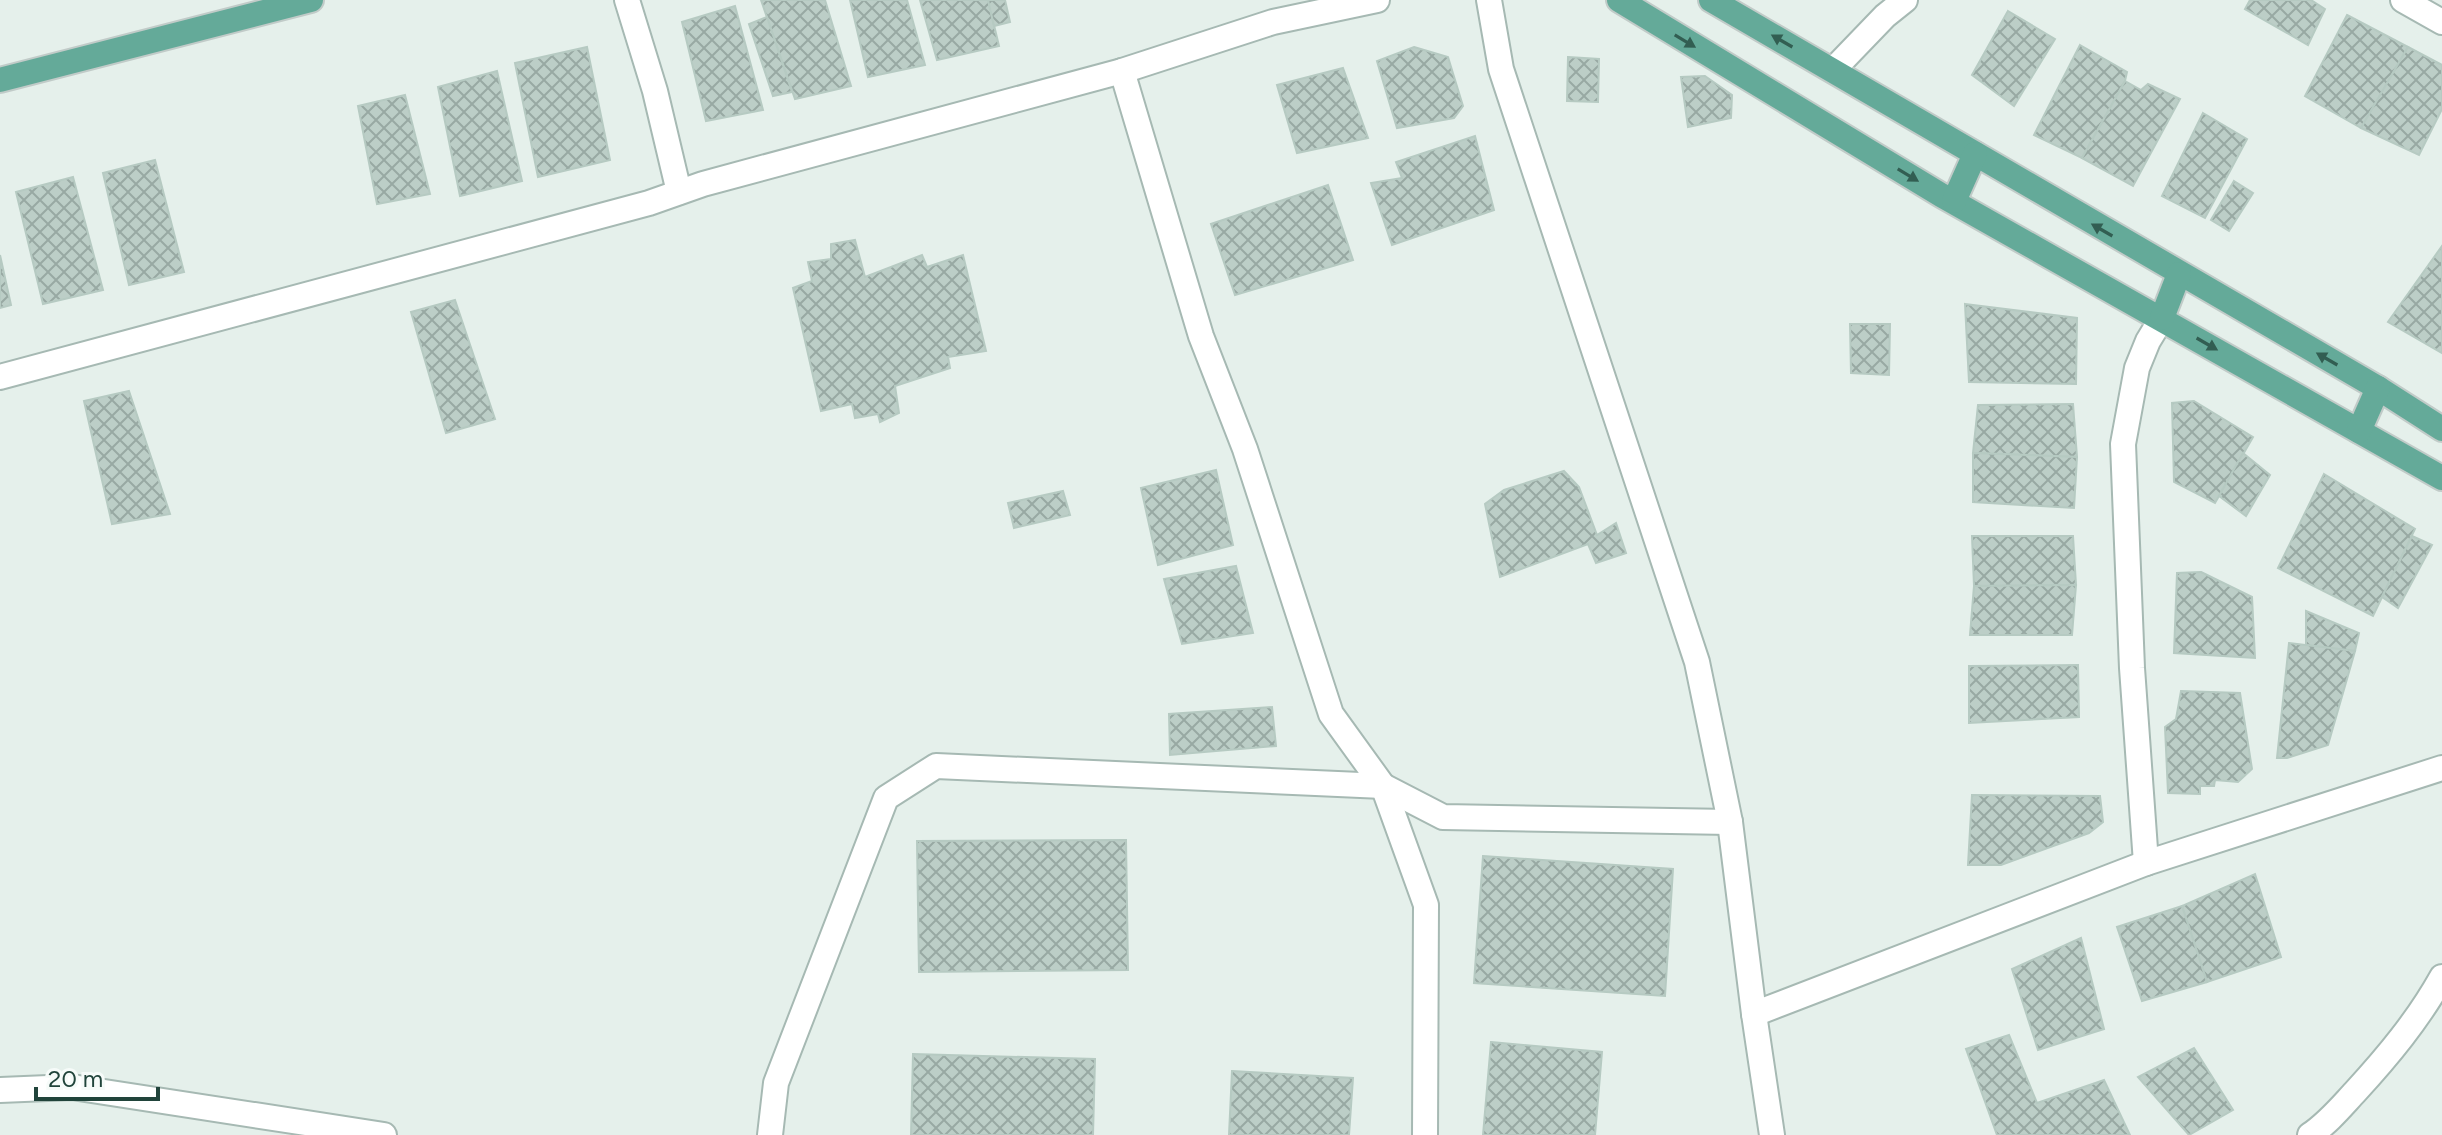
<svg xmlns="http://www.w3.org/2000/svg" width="2442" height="1135" viewBox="0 0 2442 1135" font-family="Figtree,sans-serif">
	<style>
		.building { fill: url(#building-cross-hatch); stroke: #b6cac2; stroke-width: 2 }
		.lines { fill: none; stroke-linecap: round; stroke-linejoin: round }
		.minor-casing { stroke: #a6b9b3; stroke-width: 28 }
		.major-casing { stroke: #c1cbc8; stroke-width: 28 }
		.minor { stroke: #fff; stroke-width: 24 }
		.major { stroke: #64aa99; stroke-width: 24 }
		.oneway { fill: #325e52 }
	</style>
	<defs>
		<pattern id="building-cross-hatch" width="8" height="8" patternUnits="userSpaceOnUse" patternTransform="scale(2)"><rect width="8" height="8" fill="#bccec7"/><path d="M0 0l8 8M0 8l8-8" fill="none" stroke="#98a9a3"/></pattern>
	</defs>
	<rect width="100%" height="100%" fill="#e5f0eb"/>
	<g class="building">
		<polygon points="761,0 825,0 851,86 795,99"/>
		<polygon points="850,0 907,0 925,65 868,77"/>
		<polygon points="920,0 988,0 999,46 937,60"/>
		<polygon points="988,0 1005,0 1010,22 994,26"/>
		<polygon points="2250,0 2311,0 2325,9 2308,45 2245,9"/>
		<polygon points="735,6 763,110 706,121 682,22"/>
		<polygon points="2008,11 2055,39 2014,106 1972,75"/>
		<polygon points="2347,15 2408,47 2361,128 2305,96"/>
		<polygon points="767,17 792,92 773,96 749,24"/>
		<polygon points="2080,45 2127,72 2125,81 2082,158 2034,135"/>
		<polygon points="587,47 610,160 538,177 515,63"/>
		<polygon points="1414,47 1448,57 1463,106 1454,118 1397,128 1377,61"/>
		<polygon points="2408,47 2442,65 2442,109 2419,155 2361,128"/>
		<polygon points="1568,57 1599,59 1598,102 1567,101"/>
		<polygon points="1343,68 1368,138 1297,153 1277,85"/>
		<polygon points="497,71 522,181 460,196 438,87"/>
		<polygon points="1705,76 1732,95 1731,118 1688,127 1681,77"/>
		<polygon points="2125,81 2141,90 2148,84 2180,99 2133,186 2082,158"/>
		<polygon points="405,95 430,194 377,204 358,106"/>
		<polygon points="2203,113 2247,139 2205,218 2162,196"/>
		<polygon points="1475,136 1494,210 1392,245 1371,183 1402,178 1396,162"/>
		<polygon points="155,160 184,272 129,285 103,173"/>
		<polygon points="73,177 103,290 43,304 16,192"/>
		<polygon points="2234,181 2253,193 2229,231 2211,220"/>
		<polygon points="1328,185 1353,260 1235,295 1211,224"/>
		<polygon points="855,240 865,277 922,255 927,267 963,255 986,351 948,357 950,368 895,386 899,413 880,422 878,414 855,418 852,404 821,411 793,288 812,281 808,262 831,259 831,244"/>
		<polygon points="2442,246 2442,353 2388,322"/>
		<polygon points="0,255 11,305 0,308"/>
		<polygon points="455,300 495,419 446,433 411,312"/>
		<polygon points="1965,304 2077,318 2076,384 1969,382"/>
		<polygon points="1850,324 1890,324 1889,375 1851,373"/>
		<polygon points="129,391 170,514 112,524 84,401"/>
		<polygon points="2194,401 2253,437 2215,503 2174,482 2172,403"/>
		<polygon points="2073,404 2077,457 1973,453 1978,405"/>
		<polygon points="1973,453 2077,457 2074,508 1973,502"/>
		<polygon points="2243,453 2270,475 2246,516 2219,496"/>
		<polygon points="1216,470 1233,545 1158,565 1141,488"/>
		<polygon points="1564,471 1579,487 1597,535 1616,523 1626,553 1596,563 1588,544 1500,577 1485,504 1504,490"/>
		<polygon points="2324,474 2415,529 2373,616 2278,568"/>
		<polygon points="1063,491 1070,515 1014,528 1008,503"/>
		<polygon points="1972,536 2073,536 2076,585 1974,586"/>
		<polygon points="2412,536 2432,545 2398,608 2382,597"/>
		<polygon points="1236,566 1253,633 1182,644 1164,579"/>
		<polygon points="2201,572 2252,597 2255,658 2174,653 2177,573"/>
		<polygon points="2076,585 2072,635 1970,635 1974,586"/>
		<polygon points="2306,611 2359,633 2355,651 2306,645"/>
		<polygon points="2289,643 2355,651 2328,745 2287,758 2277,758"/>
		<polygon points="2078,665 2079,717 1969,723 1969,666"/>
		<polygon points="2181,691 2240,693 2252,769 2238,782 2215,780 2214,786 2200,786 2200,794 2168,793 2165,727 2176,719"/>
		<polygon points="1272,707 1276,746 1170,755 1169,714"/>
		<polygon points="1972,795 2100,796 2103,822 2089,833 2001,865 1968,865"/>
		<polygon points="1126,840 1128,970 919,972 917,841"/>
		<polygon points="1483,856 1673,869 1665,996 1474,983"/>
		<polygon points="2255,874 2281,957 2207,982 2182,906"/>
		<polygon points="2182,906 2207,982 2142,1001 2117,927"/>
		<polygon points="2081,938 2104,1029 2038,1050 2012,969"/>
		<polygon points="2009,1035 2037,1103 2104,1080 2130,1135 1997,1135 1966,1049"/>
		<polygon points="1491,1042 1602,1052 1595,1135 1483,1135"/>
		<polygon points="2194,1048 2233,1110 2189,1135 2138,1077"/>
		<polygon points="913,1054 1095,1059 1093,1135 911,1135"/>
		<polygon points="1232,1071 1353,1078 1349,1135 1229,1135"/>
	</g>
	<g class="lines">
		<g class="minor-casing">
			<g id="minor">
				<polyline points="627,0 655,91 679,192"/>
				<polyline points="1489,0 1501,69 1697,662 1730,822 1754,1014 1772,1135"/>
				<polyline points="2403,0 2442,22"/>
				<polyline points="1833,70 1885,16 1905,0"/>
				<polyline points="1122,71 1201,336 1245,449 1331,714 1383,786 1426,905 1425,1135"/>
				<polyline points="0,377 649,203 703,184 1122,71 1273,22 1377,0"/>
				<polyline points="2146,863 2132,668 2123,444 2137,368 2148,341 2162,318"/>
				<polyline points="1754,1014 2146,863 2442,768"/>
				<polyline points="0,1090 72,1087 384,1135"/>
				<polyline points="770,1135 776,1083 886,798 936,766 1383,786 1443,817 1730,822"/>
				<path d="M2310 1135C2328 1123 2341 1107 2355 1092 2388 1056 2418 1020 2442 977"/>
			</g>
		</g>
		<g class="major-casing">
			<g id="major">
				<polyline points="1619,0 1941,195 2442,478"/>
				<polyline points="1711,0 2378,388 2442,429"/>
				<polyline points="0,80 311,0"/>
				<polyline points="1954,201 1975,154"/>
				<polyline points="2162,318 2179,274"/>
				<polyline points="2359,431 2378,388"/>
			</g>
		</g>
		<use href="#minor" class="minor"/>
		<use href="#major" class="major"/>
	</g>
	<defs><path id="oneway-solid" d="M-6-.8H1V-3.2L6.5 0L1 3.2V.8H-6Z" transform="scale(2)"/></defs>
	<g class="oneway">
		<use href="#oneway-solid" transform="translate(1685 41) rotate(31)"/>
		<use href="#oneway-solid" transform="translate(1782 41) rotate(-150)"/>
		<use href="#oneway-solid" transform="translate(1908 175) rotate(31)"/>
		<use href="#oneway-solid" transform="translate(2102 230) rotate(-150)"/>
		<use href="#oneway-solid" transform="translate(2207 344) rotate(30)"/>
		<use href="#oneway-solid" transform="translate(2327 359) rotate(-150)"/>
	</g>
	<path d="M36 1087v12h122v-12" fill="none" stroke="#21443b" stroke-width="4"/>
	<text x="48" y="1087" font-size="24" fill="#21443b" stroke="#f6fbf9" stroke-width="6" paint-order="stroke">20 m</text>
</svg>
